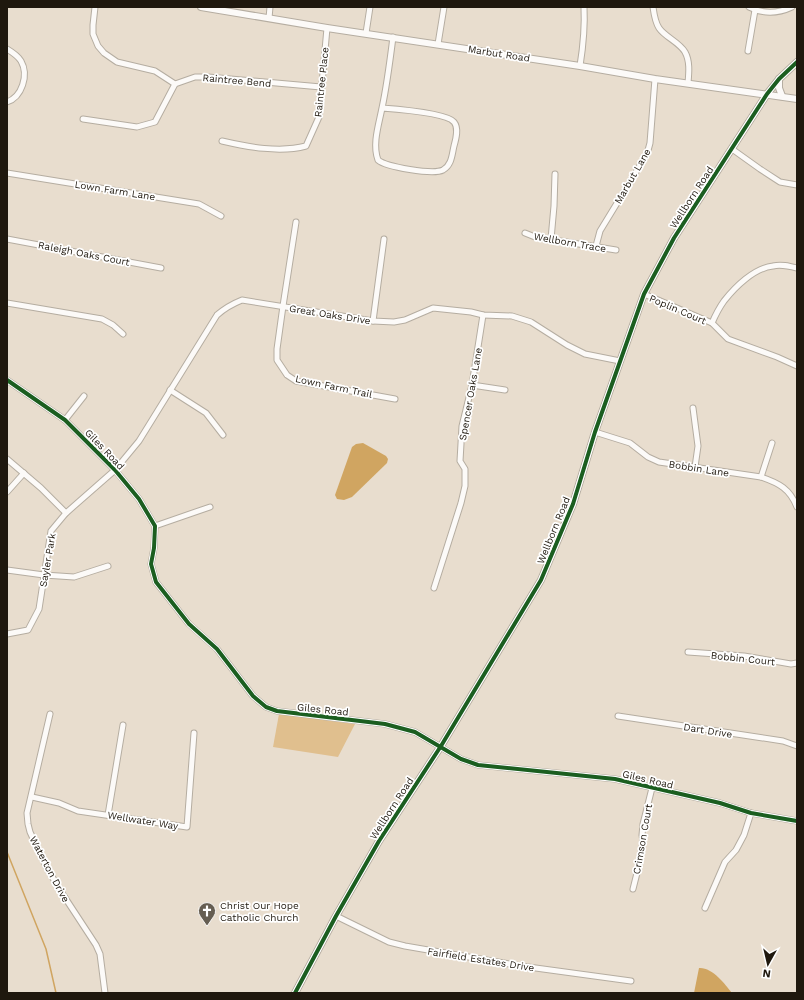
<svg xmlns="http://www.w3.org/2000/svg" width="804" height="1000" viewBox="0 0 804 1000" font-family="'Work Sans',sans-serif">
	<style>
		.green { fill: #e0bf8e }
		.water { fill: #d0a561 }
		.lines { fill: none; stroke-linecap: round; stroke-linejoin: round }
		.stream { stroke: #d0a561; stroke-width: 1.5 }
		.minor-casing { stroke: #b5ada1; stroke-width: 7 }
		.tertiary-casing { stroke: #b5ada1; stroke-width: 8 }
		.minor { stroke: #fcfaf8; stroke-width: 5 }
		.tertiary { stroke: #fcfaf8; stroke-width: 6 }
		.cycleway-casing { stroke: #fff; stroke-width: 6 }
		.cycleway { stroke: #1b5e20; stroke-width: 4 }
		.labels { text-anchor: middle; stroke-width: 3.5; stroke-linejoin: round; paint-order: stroke }
		.street-label { font-size: 10px; fill: #1f180e; stroke: #fff }
		.poi-label { font-size: 10px; fill: #1f180e; stroke: #fff; text-anchor: start }
	</style>
	<rect width="100%" height="100%" fill="#e8ddce"/>
	<polygon class="green" points="279,714 355,724 338,757 273,747"/>
	<g class="water">
		<polygon points="363,443 386,456 388,459 387,463 352,497 344,500 337,499 335,495 352,447 356,444"/>
		<path d="M699 968C712 967 725 984 732 993H694Z"/>
	</g>
	<g class="lines">
		<polyline class="stream" points="7,852 46,949 56,993"/>
		<g class="minor-casing">
			<g id="minor">
				<polyline points="95,7 93,25 93,34 98,46 104,53 117,62 155,71 175,84"/>
				<path d="M653 7C654 14 655 22 659 28 665 37 679 42 685 52 690 61 689 72 688 83"/>
				<path d="M749 7C763 14 777 14 792 7"/>
				<polyline points="269,18 270,7"/>
				<polyline points="366,33 370,7"/>
				<polyline points="438,44 444,7"/>
				<path d="M7 49C12 52 18 56 21 61 29 75 22 97 7 102"/>
				<polyline points="748,51 755,10"/>
				<path d="M580 66C583 47 585 26 584 7"/>
				<path d="M382 108C395 109 447 113 454 122 459 128 456 139 454 146 452 154 452 165 443 170 433 175 386 167 378 160 372 144 379 124 382 108 387 85 390 61 393 37"/>
				<polyline points="83,119 137,127 155,122 175,84 195,77 208,77 321,87"/>
				<path d="M222 141C248 147 280 153 306 146L319 117 327 28"/>
				<polyline points="732,149 760,169 780,182 797,185"/>
				<polyline points="7,173 199,204 221,216"/>
				<polyline points="296,222 283,306 277,349 277,360 287,375 296,381 395,399"/>
				<polyline points="525,233 535,237 616,250"/>
				<polyline points="7,239 161,268"/>
				<polyline points="551,239 554,206 555,174"/>
				<polyline points="596,246 600,231 647,154 650,143 655,79"/>
				<polyline points="644,294 712,323 728,339 777,357 797,366"/>
				<polyline points="7,303 102,319 113,325 123,334"/>
				<polyline points="373,321 384,239"/>
				<path d="M712 323C715 316 719 308 724 301 735 287 754 268 773 266 781 264 789 266 797 268"/>
				<polyline points="7,380 65,420 115,470 139,499 155,526 154,548 151,564 156,582 189,624 217,649 253,696 266,707 277,711 385,724 415,732 461,759 478,765 615,779 720,803 751,813 797,821"/>
				<polyline points="472,385 505,390"/>
				<polyline points="170,390 206,413 223,435"/>
				<polyline points="693,408 698,446 695,467"/>
				<polyline points="65,420 84,396"/>
				<path d="M595 432 630 443 648 457 659 462 761 477C779 483 790 489 797 507"/>
				<polyline points="7,459 41,488 66,513"/>
				<polyline points="761,477 772,443"/>
				<polyline points="7,492 24,473"/>
				<polyline points="155,526 210,507"/>
				<polyline points="7,570 44,575 74,577 108,566"/>
				<polyline points="434,588 461,503 465,486 465,469 460,461 462,426 472,385 483,315"/>
				<path d="M7 634 28 630 39 609 51 531 66 513 115 470 139 441 217 315C225 308 232 304 242 300L373 321 394 322 405 320 433 308 471 312 483 315 512 316 531 322 567 345 585 354 620 361"/>
				<polyline points="688,652 744,656 791,664 797,663"/>
				<polyline points="50,714 27,813 28,824 30,832 46,866 58,887 96,945 100,954 105,993"/>
				<polyline points="618,716 783,741 797,746"/>
				<polyline points="32,797 59,803 78,811 187,827 194,733"/>
				<polyline points="108,815 123,725"/>
				<polyline points="633,889 638,869 643,842 642,835 643,824 652,788"/>
				<polyline points="705,908 725,862 736,850 744,835 751,813"/>
				<polyline points="336,916 389,942 405,946 521,966 631,981"/>
			</g>
		</g>
		<g class="tertiary-casing">
			<g id="tertiary">
				<polyline points="201,7 327,28 580,66 655,79 797,99"/>
				<polyline points="779,79 779,88 782,96"/>
				<polyline points="295,993 336,916 379,841 441,746 541,580 573,504 595,432 644,294 674,238 767,94 779,79 797,62"/>
			</g>
		</g>
		<use href="#minor" class="minor"/>
		<use href="#tertiary" class="tertiary"/>
		<g class="cycleway-casing">
			<g id="cycleway">
				<polyline points="7,380 65,420 115,470 139,499 155,526 154,548 151,564 156,582 189,624 217,649 253,696 266,707 277,711 385,724 415,732 461,759 478,765 615,779 720,803 751,813 797,821"/>
				<polyline points="295,993 336,916 379,841 441,746 541,580 573,504 595,432 644,294 674,238 767,94 779,79 797,62"/>
			</g>
		</g>
		<use href="#cycleway" class="cycleway"/>
	</g>
	<defs>
		<g id="church-pin" transform="scale(0.9)"><path d="M0 17L-7.5 6A9.5 9.5 0 1 1 7.5 6Z" fill="#655d51" stroke="#fff"/><path d="M-1.2-6h2.4v3.5h3.3v2.4h-3.3V6h-2.4V-.1h-3.3v-2.4h3.3Z" fill="#fff"/></g>
	</defs>
	<g fill-rule="evenodd">
		<use href="#church-pin" x="207" y="911"/>
	</g>
	<g class="labels">
		<g class="street-label">
			<text transform="translate(499 53) rotate(9)" y="4">Marbut Road</text>
			<text transform="translate(237 80) rotate(5)" y="4">Raintree Bend</text>
			<text transform="translate(321 82) rotate(-84)" y="4">Raintree Place</text>
			<text transform="translate(632 176) rotate(-60)" y="4">Marbut Lane</text>
			<text transform="translate(115 190) rotate(9)" y="4">Lown Farm Lane</text>
			<text transform="translate(691 197) rotate(-57)" y="4">Wellborn Road</text>
			<text transform="translate(570 242) rotate(10)" y="4">Wellborn Trace</text>
			<text transform="translate(84 253) rotate(11)" y="4">Raleigh Oaks Court</text>
			<text transform="translate(678 309) rotate(23)" y="4">Poplin Court</text>
			<text transform="translate(330 314) rotate(9)" y="4">Great Oaks Drive</text>
			<text transform="translate(334 386) rotate(12)" y="4">Lown Farm Trail</text>
			<text transform="translate(470 394) rotate(-80)" y="4">Spencer Oaks Lane</text>
			<text transform="translate(105 449) rotate(46)" y="4">Giles Road</text>
			<text transform="translate(699 468) rotate(9)" y="4">Bobbin Lane</text>
			<text transform="translate(553 530) rotate(-68)" y="4">Wellborn Road</text>
			<text transform="translate(47 560) rotate(-80)" y="4">Sayler Park</text>
			<text transform="translate(743 658) rotate(6)" y="4">Bobbin Court</text>
			<text transform="translate(323 709) rotate(6)" y="4">Giles Road</text>
			<text transform="translate(708 730) rotate(9)" y="4">Dart Drive</text>
			<text transform="translate(648 779) rotate(13)" y="4">Giles Road</text>
			<text transform="translate(391 808) rotate(-57)" y="4">Wellborn Road</text>
			<text transform="translate(143 820) rotate(9)" y="4">Wellwater Way</text>
			<text transform="translate(642 839) rotate(-80)" y="4">Crimson Court</text>
			<text transform="translate(50 869) rotate(62)" y="4">Waterton Drive</text>
			<text transform="translate(481 959) rotate(9)" y="4">Fairfield Estates Drive</text>
		</g>
		<g class="poi-label">
			<text x="220" y="909">Christ Our Hope<tspan x="220" dy="12">Catholic Church</tspan></text>
		</g>
	</g>
	<rect width="804" height="1000" fill="none" stroke="#1f180e" stroke-width="16"/>
	<g transform="translate(768 964) rotate(188)" stroke="#ffffff" stroke-width="3" paint-order="stroke">
	<path d="M0-3L7 15L0 10L-7 15Z" fill="#1f180e"/>
	<text y="-6" font-size="11" font-weight="bold" text-anchor="middle" fill="#1f180e">N</text>
	</g>
</svg>
